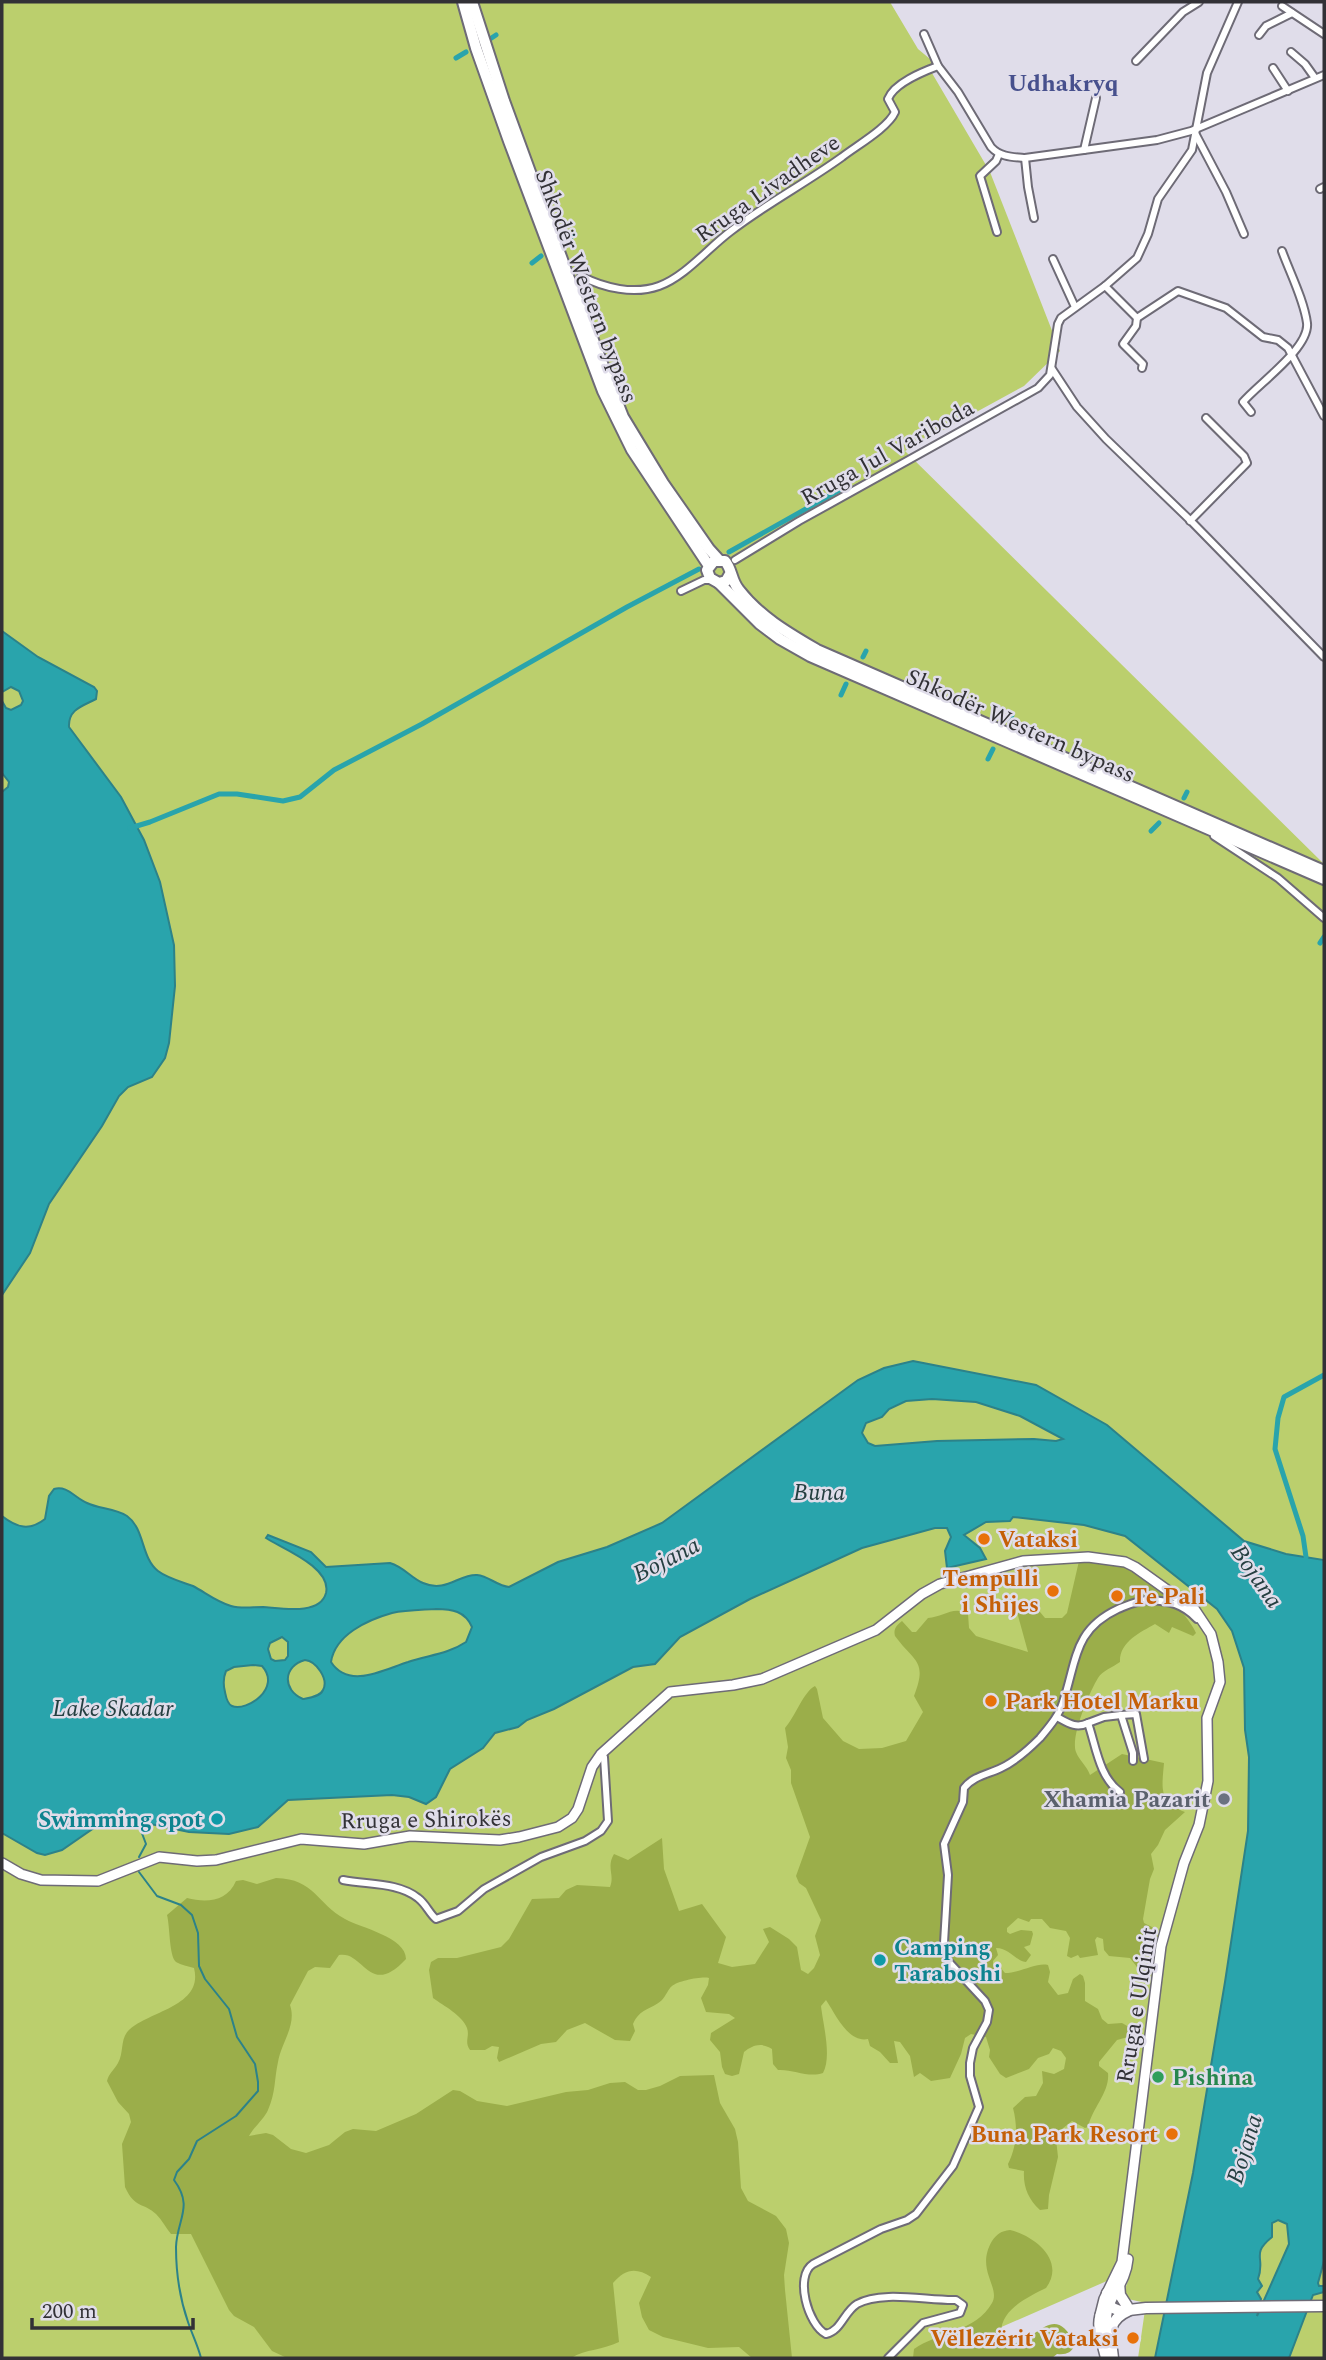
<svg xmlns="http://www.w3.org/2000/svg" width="1326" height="2360" viewBox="0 0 1326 2360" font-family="Spectral,serif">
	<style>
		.green { fill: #bbcf6d }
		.forest { fill: #9bae4a }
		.water { fill: #29a4ac; stroke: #2c8289; stroke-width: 2; fill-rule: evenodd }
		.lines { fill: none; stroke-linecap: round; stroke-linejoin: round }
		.stream { stroke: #2c8289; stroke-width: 2 }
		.canal { stroke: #29a4ac; stroke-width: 5 }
		.street-casing { stroke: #6e6b76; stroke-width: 10 }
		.secondary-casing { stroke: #6e6b76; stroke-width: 12 }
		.primary-casing { stroke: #6e6b76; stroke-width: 13 }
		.highway-casing { stroke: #6e6b76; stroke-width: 14 }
		.street { stroke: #fff; stroke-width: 6 }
		.secondary { stroke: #fff; stroke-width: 9 }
		.primary { stroke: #fff; stroke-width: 10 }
		.highway { stroke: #fff; stroke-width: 10 }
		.food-dot { fill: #e8710a; stroke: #e0ddea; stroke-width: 2.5 }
		.worship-dot { fill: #6b7280; stroke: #e0ddea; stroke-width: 2.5 }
		.culture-dot { fill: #0f9aa8; stroke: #e0ddea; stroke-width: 2.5 }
		.leisure-dot { fill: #2e9e5b; stroke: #e0ddea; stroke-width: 2.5 }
		.labels { text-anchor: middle; stroke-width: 5; stroke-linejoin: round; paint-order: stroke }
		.street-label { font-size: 23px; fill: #323136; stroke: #e0ddea }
		.food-label { font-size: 23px; font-weight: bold; fill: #c56008; stroke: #e0ddea; text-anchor: start }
		.worship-label { font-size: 23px; font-weight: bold; fill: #5b616d; stroke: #e0ddea; text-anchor: end }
		.culture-label { font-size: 23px; font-weight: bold; fill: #0d838f; stroke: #e0ddea; text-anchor: end }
		.leisure-label { font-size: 23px; font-weight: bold; fill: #27864d; stroke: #e0ddea; text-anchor: start }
		.neighbourhood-label { font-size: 24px; font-weight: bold; fill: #47508d; stroke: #e0ddea }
		.water-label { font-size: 24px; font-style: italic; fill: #253f41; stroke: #e0ddea }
	</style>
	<rect width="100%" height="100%" fill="#e0ddea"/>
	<polygon class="green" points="2,2 890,2 918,49 936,64 929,68 990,172 1060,351 1024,386 905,451 1324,864 1324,2358 1138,2358 1146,2303 1128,2299 1124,2292 1129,2278 1116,2277 942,2353 939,2358 2,2358"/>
	<g class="forest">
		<path d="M1092 1559C1102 1561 1116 1561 1125 1565 1147 1574 1187 1612 1196 1633L1193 1636 1172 1627 1169 1633 1155 1624C1141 1632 1119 1642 1120 1662 1113 1667 1102 1671 1098 1678 1090 1691 1070 1737 1076 1752 1079 1760 1087 1766 1090 1775L1122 1754 1164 1763C1162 1788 1158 1802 1185 1812L1165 1830 1158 1845 1151 1854 1154 1869 1150 1879 1143 1919 1144 1923 1154 1928C1143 1938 1142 1939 1149 1953L1137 1967 1130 1958 1109 1956 1104 1950 1103 1939 1097 1937 1095 1940 1098 1955 1080 1958 1078 1955 1071 1958 1067 1956 1070 1938 1066 1931 1050 1928 1042 1919H1031L1029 1922 1018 1918 1007 1928V1932L1010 1934 1021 1930 1032 1931 1033 1934 1030 1945 1024 1947 1031 1955 1026 1962C1015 1961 1010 1948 996 1948L998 1955 993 1961V1965L1000 1967 1005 1973C1020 1973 1037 1962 1048 1965L1050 1972 1048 1982 1058 1995 1068 1993 1073 1979 1080 1974 1083 1976 1085 1983V2001L1098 2009 1102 2019 1108 2024 1122 2023 1129 2027 1128 2037 1117 2040 1099 2062V2066L1108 2073C1110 2092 1092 2108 1088 2127L1085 2128 1072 2121 1062 2129 1056 2139 1058 2157 1049 2195 1048 2209 1040 2210C1028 2199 1023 2186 1024 2171L1009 2168 1008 2164C1017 2146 1018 2127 1013 2108L1025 2097 1036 2096 1043 2083 1042 2071 1054 2074 1064 2069 1066 2058 1061 2051 1053 2048 1049 2054 1038 2058 1029 2069 1006 2078 1000 2074 989 2057 990 2050 986 2037 971 2034 965 2038 961 2054 950 2078 931 2081 920 2073 914 2077 910 2056 900 2042 894 2041 898 2063H890L880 2052 870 2046 868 2039C848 2043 836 2015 826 2000L821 2006C823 2024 832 2057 823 2073 808 2078 793 2069 778 2070L773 2064 772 2049C761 2042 753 2045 744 2052L739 2074 732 2076 725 2074 722 2067 720 2052 710 2040 711 2033 735 2018 729 2014 706 2012 701 1998 708 1985 709 1978C702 1976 678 1981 672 1986 668 1989 666 1996 662 2000 651 2010 640 2008 633 2024L635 2031 630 2041 615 2040 585 2023 567 2030 556 2042 541 2044 499 2062 497 2058 499 2047 492 2046 485 2050H470C464 2042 470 2036 467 2028 462 2015 444 2006 433 1998L429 1970 431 1962 438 1958H457L501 1947 509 1939 532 1899 559 1898 566 1890 577 1885 610 1887C615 1875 606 1867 614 1854L628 1860 662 1838 664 1869 679 1911 702 1904 726 1937 718 1963 732 1967 755 1964 769 1942 763 1929 770 1927 789 1939 797 1947 801 1970 808 1974 814 1968 820 1955 815 1936 821 1920 806 1888 799 1883 796 1876 810 1837 791 1783V1770L786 1758 788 1747 785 1728C795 1717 804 1691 815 1686L817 1689 823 1718 843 1741 859 1749 882 1748 906 1741 923 1712 914 1696C928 1660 914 1662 895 1636 893 1629 897 1625 902 1621L912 1632H916L928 1618C943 1617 954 1605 968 1614L969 1628 976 1636 1028 1652 1017 1612 1035 1606 1045 1618H1062L1067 1613 1079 1561Z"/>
		<path d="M276 1878C315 1879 317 1904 345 1919 361 1928 406 1937 406 1959 369 1999 364 1950 339 1955L330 1968 315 1967 308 1971 290 2005C297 2025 281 2043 278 2062 274 2080 276 2091 268 2110 264 2119 254 2127 249 2136L266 2133 273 2135 291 2149 306 2153 329 2145 345 2132 353 2129 376 2131 416 2114 453 2090 460 2091 477 2101 507 2106 566 2092 588 2090 610 2083 625 2082 638 2090H646L660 2086 680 2076 714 2075 720 2103 735 2129 738 2142 741 2188 748 2201 776 2216 786 2229 789 2243 784 2275 785 2290 792 2358H752L739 2347 708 2348 663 2337 649 2330 642 2317 639 2303 651 2277C636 2267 625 2269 613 2283L619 2342C603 2350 586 2349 571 2358H287L272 2351 254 2327 234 2316 229 2310 191 2234H171C166 2228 162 2220 156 2214 143 2202 135 2209 125 2187L122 2144 131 2122 129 2114 118 2102 107 2081C109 2073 114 2070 118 2063 124 2053 120 2040 128 2031 147 2011 204 2007 194 1968 188 1966 181 1965 176 1962 169 1956 170 1926 167 1915L187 1898C206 1903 227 1902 236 1881L243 1880 257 1884Z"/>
		<path d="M1010 2230C1035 2236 1066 2261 1046 2288 1026 2298 993 2313 1003 2342 1032 2354 1052 2294 1075 2345 1071 2353 1066 2355 1057 2354L1052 2358H913L914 2349C938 2332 976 2332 992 2303 1001 2287 975 2270 992 2241 997 2234 1001 2231 1010 2230Z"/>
	</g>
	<g class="water">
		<path d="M2 631 38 657 94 687 97 691 96 699C83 706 68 709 69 727L121 797 144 840 160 882 174 945 175 986 169 1043 165 1058 152 1077 128 1087 119 1096 102 1126 49 1204 30 1253 2 1295V792L8 787 9 782 2 773V701L6 708 11 710 21 705 23 701 19 691 11 687 2 692Z"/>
		<path d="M913 1361 1036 1385 1107 1425 1244 1541 1286 1554 1324 1560V2261L1318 2283 1319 2286H1324V2292L1313 2295 1289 2358H1155L1193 2173 1225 1982 1248 1831 1249 1757 1245 1730 1244 1668 1232 1631 1217 1609 1125 1536 1084 1525 1013 1517 1010 1521 986 1522 964 1535 980 1548 986 1559 947 1568 945 1551 951 1537 947 1528H935L862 1548 750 1599 680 1637 655 1664 633 1667 554 1709 527 1720 518 1727 495 1733 483 1748 450 1769 436 1797 426 1804 409 1797 392 1795 288 1800 258 1827 229 1834 189 1832 136 1821 109 1822 94 1828 62 1850 45 1855 37 1853 2 1833V1516C17 1528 30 1531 45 1519L49 1496 54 1489C67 1485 75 1498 87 1503 99 1509 115 1508 127 1516 145 1529 141 1558 158 1571 167 1578 182 1582 193 1586 206 1593 217 1602 231 1606 242 1609 252 1607 263 1607 280 1608 320 1616 326 1593 332 1567 281 1548 266 1538L268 1535 311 1552 326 1567 390 1563C404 1567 411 1578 423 1583 446 1593 459 1574 477 1575 489 1576 497 1586 509 1587L558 1562 607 1547 662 1523 858 1380 884 1368ZM932 1399 976 1402 1020 1416 1063 1439 1056 1441 1034 1439 937 1441 875 1446 868 1443 862 1433 866 1423 882 1417 889 1409 906 1401ZM436 1609C452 1609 465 1611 472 1627L466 1642C448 1654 429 1655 408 1662 385 1669 349 1690 331 1662 335 1635 367 1620 392 1613 406 1610 421 1610 436 1609ZM282 1637 288 1642V1656L285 1660 275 1661 271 1659 268 1649 270 1643ZM305 1660C316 1661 329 1679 323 1690 320 1697 309 1698 303 1699 282 1690 283 1666 305 1660ZM253 1665 262 1666C282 1688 247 1712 232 1706 227 1704 226 1697 225 1692 223 1684 223 1678 226 1671L234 1667ZM1278 2220 1287 2224 1289 2244 1257 2316 1261 2299 1257 2292 1262 2286 1258 2279C1266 2257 1250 2255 1272 2237V2223Z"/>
	</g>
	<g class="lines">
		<g class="stream">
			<polyline points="137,1820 146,1844 139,1857"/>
			<path d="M139 1872 157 1896 181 1905 192 1915 198 1933 199 1966 205 1979 229 2009 237 2037 255 2064 258 2082V2091L236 2116 197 2141 189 2159 177 2172 174 2180C194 2207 177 2219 176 2247 176 2271 180 2299 188 2322 192 2334 198 2346 201 2358"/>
		</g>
		<g class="canal">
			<polyline points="490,39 496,35"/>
			<polyline points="456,58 466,52"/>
			<polyline points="566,242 574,234"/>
			<polyline points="532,263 541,256"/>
			<polyline points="729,552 845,487"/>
			<polyline points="863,657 866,651"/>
			<polyline points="841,695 846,684"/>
			<polyline points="1010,721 1012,715"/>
			<polyline points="988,759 993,749"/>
			<polyline points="1184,798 1187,792"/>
			<polyline points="130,828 150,822 219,794 237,794 283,801 300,797 334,770 422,724 627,607 699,569"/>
			<polyline points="1151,831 1159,823"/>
			<polyline points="1320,943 1324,937"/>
			<polyline points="1306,1557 1303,1536 1275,1449 1278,1418 1284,1397 1324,1375"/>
		</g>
		<g class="street-casing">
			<g id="street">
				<polyline points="1282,6 1324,34"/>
				<path d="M924 34 938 66 958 92 991 147C1000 157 1012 157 1025 158L1157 140 1191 131 1324 75"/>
				<polyline points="1259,35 1266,26 1292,13"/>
				<polyline points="1291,52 1305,64 1315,78"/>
				<polyline points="1136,61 1183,12 1199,2"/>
				<polyline points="1273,68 1288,91"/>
				<polyline points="1196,135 1226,192 1244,234"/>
				<polyline points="1084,150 1096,98"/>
				<polyline points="1025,158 1028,187 1034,218"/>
				<polyline points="1320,189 1324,187"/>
				<polyline points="997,232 980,176 996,161 999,154"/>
				<polyline points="1053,259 1075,307"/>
				<path d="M581 276C604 288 634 295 659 286 686 276 708 248 731 231 766 204 806 183 842 157 856 146 888 128 895 112L888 99C894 83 922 72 938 66"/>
				<polyline points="1105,286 1137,318 1178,291 1226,308 1263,337 1278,340 1288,348 1324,416"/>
				<polyline points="1137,318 1136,326 1123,344 1143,364 1142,368"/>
				<polyline points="1052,369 1077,407 1106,439 1192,522 1324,657"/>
				<path d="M1251 412 1243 402C1258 384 1310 348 1307 323 1304 300 1290 273 1282 251"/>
				<polyline points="1190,521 1247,463 1244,456 1206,418"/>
				<polyline points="735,560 799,521 1038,388 1050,375 1058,324 1061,318 1105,286 1137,258 1148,234 1158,199 1192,150 1207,73 1238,2"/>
				<polyline points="681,591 704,580 711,580"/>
				<polyline points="1214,836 1278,878 1324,918"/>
				<path d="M1057 1717C1068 1723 1076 1729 1088 1723"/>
				<polyline points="1133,1761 1133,1753 1121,1715 1136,1714 1144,1759"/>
				<path d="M1120 1792C1099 1777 1096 1746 1088 1723L1104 1717 1121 1715"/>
				<path d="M343 1880C367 1885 398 1882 418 1898 426 1904 429 1913 436 1919L458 1911 484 1889 541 1857 585 1841 601 1831 608 1821 604 1757 601 1754"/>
				<path d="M888 2358 923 2323 960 2313 963 2305 956 2300C928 2301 882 2290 857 2304 844 2312 841 2331 826 2334 808 2325 794 2276 813 2264L881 2229 907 2220 916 2214 953 2166 979 2107 970 2076V2063L973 2048 987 2022 989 2010 985 2001 948 1961 944 1943 948 1875 944 1844 963 1802 964 1788C973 1776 989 1774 1001 1768 1016 1761 1029 1749 1040 1738 1049 1727 1059 1716 1063 1702 1077 1661 1073 1630 1118 1609 1128 1605 1138 1600 1149 1600 1169 1601 1183 1604 1197 1619"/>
			</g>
		</g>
		<g class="secondary-casing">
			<g id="secondary">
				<polyline points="2,1863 21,1874 41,1880 98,1881 159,1857 197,1861 216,1860 301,1839 364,1844 410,1836 500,1840 519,1837 558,1827 572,1818 578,1809 592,1767 601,1754 670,1692 733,1685 762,1679 876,1630 922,1594 940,1584 1023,1561 1088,1557 1125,1562 1135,1567 1195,1610 1211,1634 1218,1662 1220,1682 1207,1718 1208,1781 1199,1825 1184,1863 1161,1946 1122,2262 1104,2299 1100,2315"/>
				<path d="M1109 2340C1098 2297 1125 2293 1128 2259"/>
			</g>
		</g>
		<g class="primary-casing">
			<g id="primary">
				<polyline points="1119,2283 1120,2295 1127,2306"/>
				<polyline points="1107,2293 1108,2306 1120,2311 1146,2308 1324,2306"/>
				<path d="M1106 2358C1103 2343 1090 2312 1111 2306"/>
				<path d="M1113 2358C1111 2338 1105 2321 1128 2311"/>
			</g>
		</g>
		<g class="highway-casing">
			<g id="highway">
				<polyline points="463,2 476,48 509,141 603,391 632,450 709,566"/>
				<polyline points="472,2 504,101 568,276 623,417 663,483 709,549 719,560"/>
				<path d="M730 574 726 581 719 583 710 578 707 570 714 561H725C732 569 731 581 739 590 760 617 788 633 817 650L1324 871"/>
				<polyline points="719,583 760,624 780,639 810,656 1324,879"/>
			</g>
		</g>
		<use href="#street" class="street"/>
		<use href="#secondary" class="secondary"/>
		<use href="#primary" class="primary"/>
		<use href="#highway" class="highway"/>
	</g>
	<g class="food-dot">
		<circle cx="984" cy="1539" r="7"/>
		<circle cx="1053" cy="1591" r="7"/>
		<circle cx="1117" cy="1596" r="7"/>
		<circle cx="991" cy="1701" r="7"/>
		<circle cx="1172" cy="2134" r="7"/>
		<circle cx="1133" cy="2338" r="7"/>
	</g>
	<circle class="worship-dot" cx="1224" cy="1799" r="7"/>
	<g class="culture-dot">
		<circle cx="217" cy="1819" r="7"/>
		<circle cx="880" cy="1960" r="7"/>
	</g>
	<circle class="leisure-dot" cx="1158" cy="2077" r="7"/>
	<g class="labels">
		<g class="street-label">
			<text transform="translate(767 188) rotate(-35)" y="8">Rruga Livadheve</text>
			<text transform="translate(587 286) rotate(69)" y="8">Shkodër Western bypass</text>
			<text transform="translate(887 452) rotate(-29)" y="8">Rruga Jul Variboda</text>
			<text transform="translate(1021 725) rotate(24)" y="8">Shkodër Western bypass</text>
			<text transform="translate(426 1819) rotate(-1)" y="8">Rruga e Shirokës</text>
			<text transform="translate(1136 2005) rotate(-81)" y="8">Rruga e Ulqinit</text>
		</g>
		<g class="food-label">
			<text x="998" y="1547">Vataksi</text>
			<text x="1039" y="1586" text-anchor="end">Tempulli<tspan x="1039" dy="26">i Shijes</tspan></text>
			<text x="1131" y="1604">Te Pali</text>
			<text x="1005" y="1709">Park Hotel Marku</text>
			<text x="1158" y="2142" text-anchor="end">Buna Park Resort</text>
			<text x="1119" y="2346" text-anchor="end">Vëllezërit Vataksi</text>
		</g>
		<g class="worship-label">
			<text x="1210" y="1807">Xhamia Pazarit</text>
		</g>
		<g class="culture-label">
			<text x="203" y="1827">Swimming spot</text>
			<text x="894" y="1955" text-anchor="start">Camping<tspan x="894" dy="26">Taraboshi</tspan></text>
		</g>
		<g class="leisure-label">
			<text x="1172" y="2085">Pishina</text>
		</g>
		<g class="neighbourhood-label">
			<text x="1063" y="91">Udhakryq</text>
		</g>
		<g class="water-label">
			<text x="819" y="1500">Buna</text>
			<text transform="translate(666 1559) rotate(-27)" y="8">Bojana</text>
			<text transform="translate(1257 1576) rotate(55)" y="8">Bojana</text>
			<text x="113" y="1716">Lake Skadar</text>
			<text transform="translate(1244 2149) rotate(-73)" y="8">Bojana</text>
		</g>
	</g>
	<rect width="1326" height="2360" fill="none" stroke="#323136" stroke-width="7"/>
	<path d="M32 2318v10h161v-10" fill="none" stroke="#323136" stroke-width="3.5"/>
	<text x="42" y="2318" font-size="21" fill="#323136" stroke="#e0ddea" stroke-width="5" paint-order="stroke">200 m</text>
</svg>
